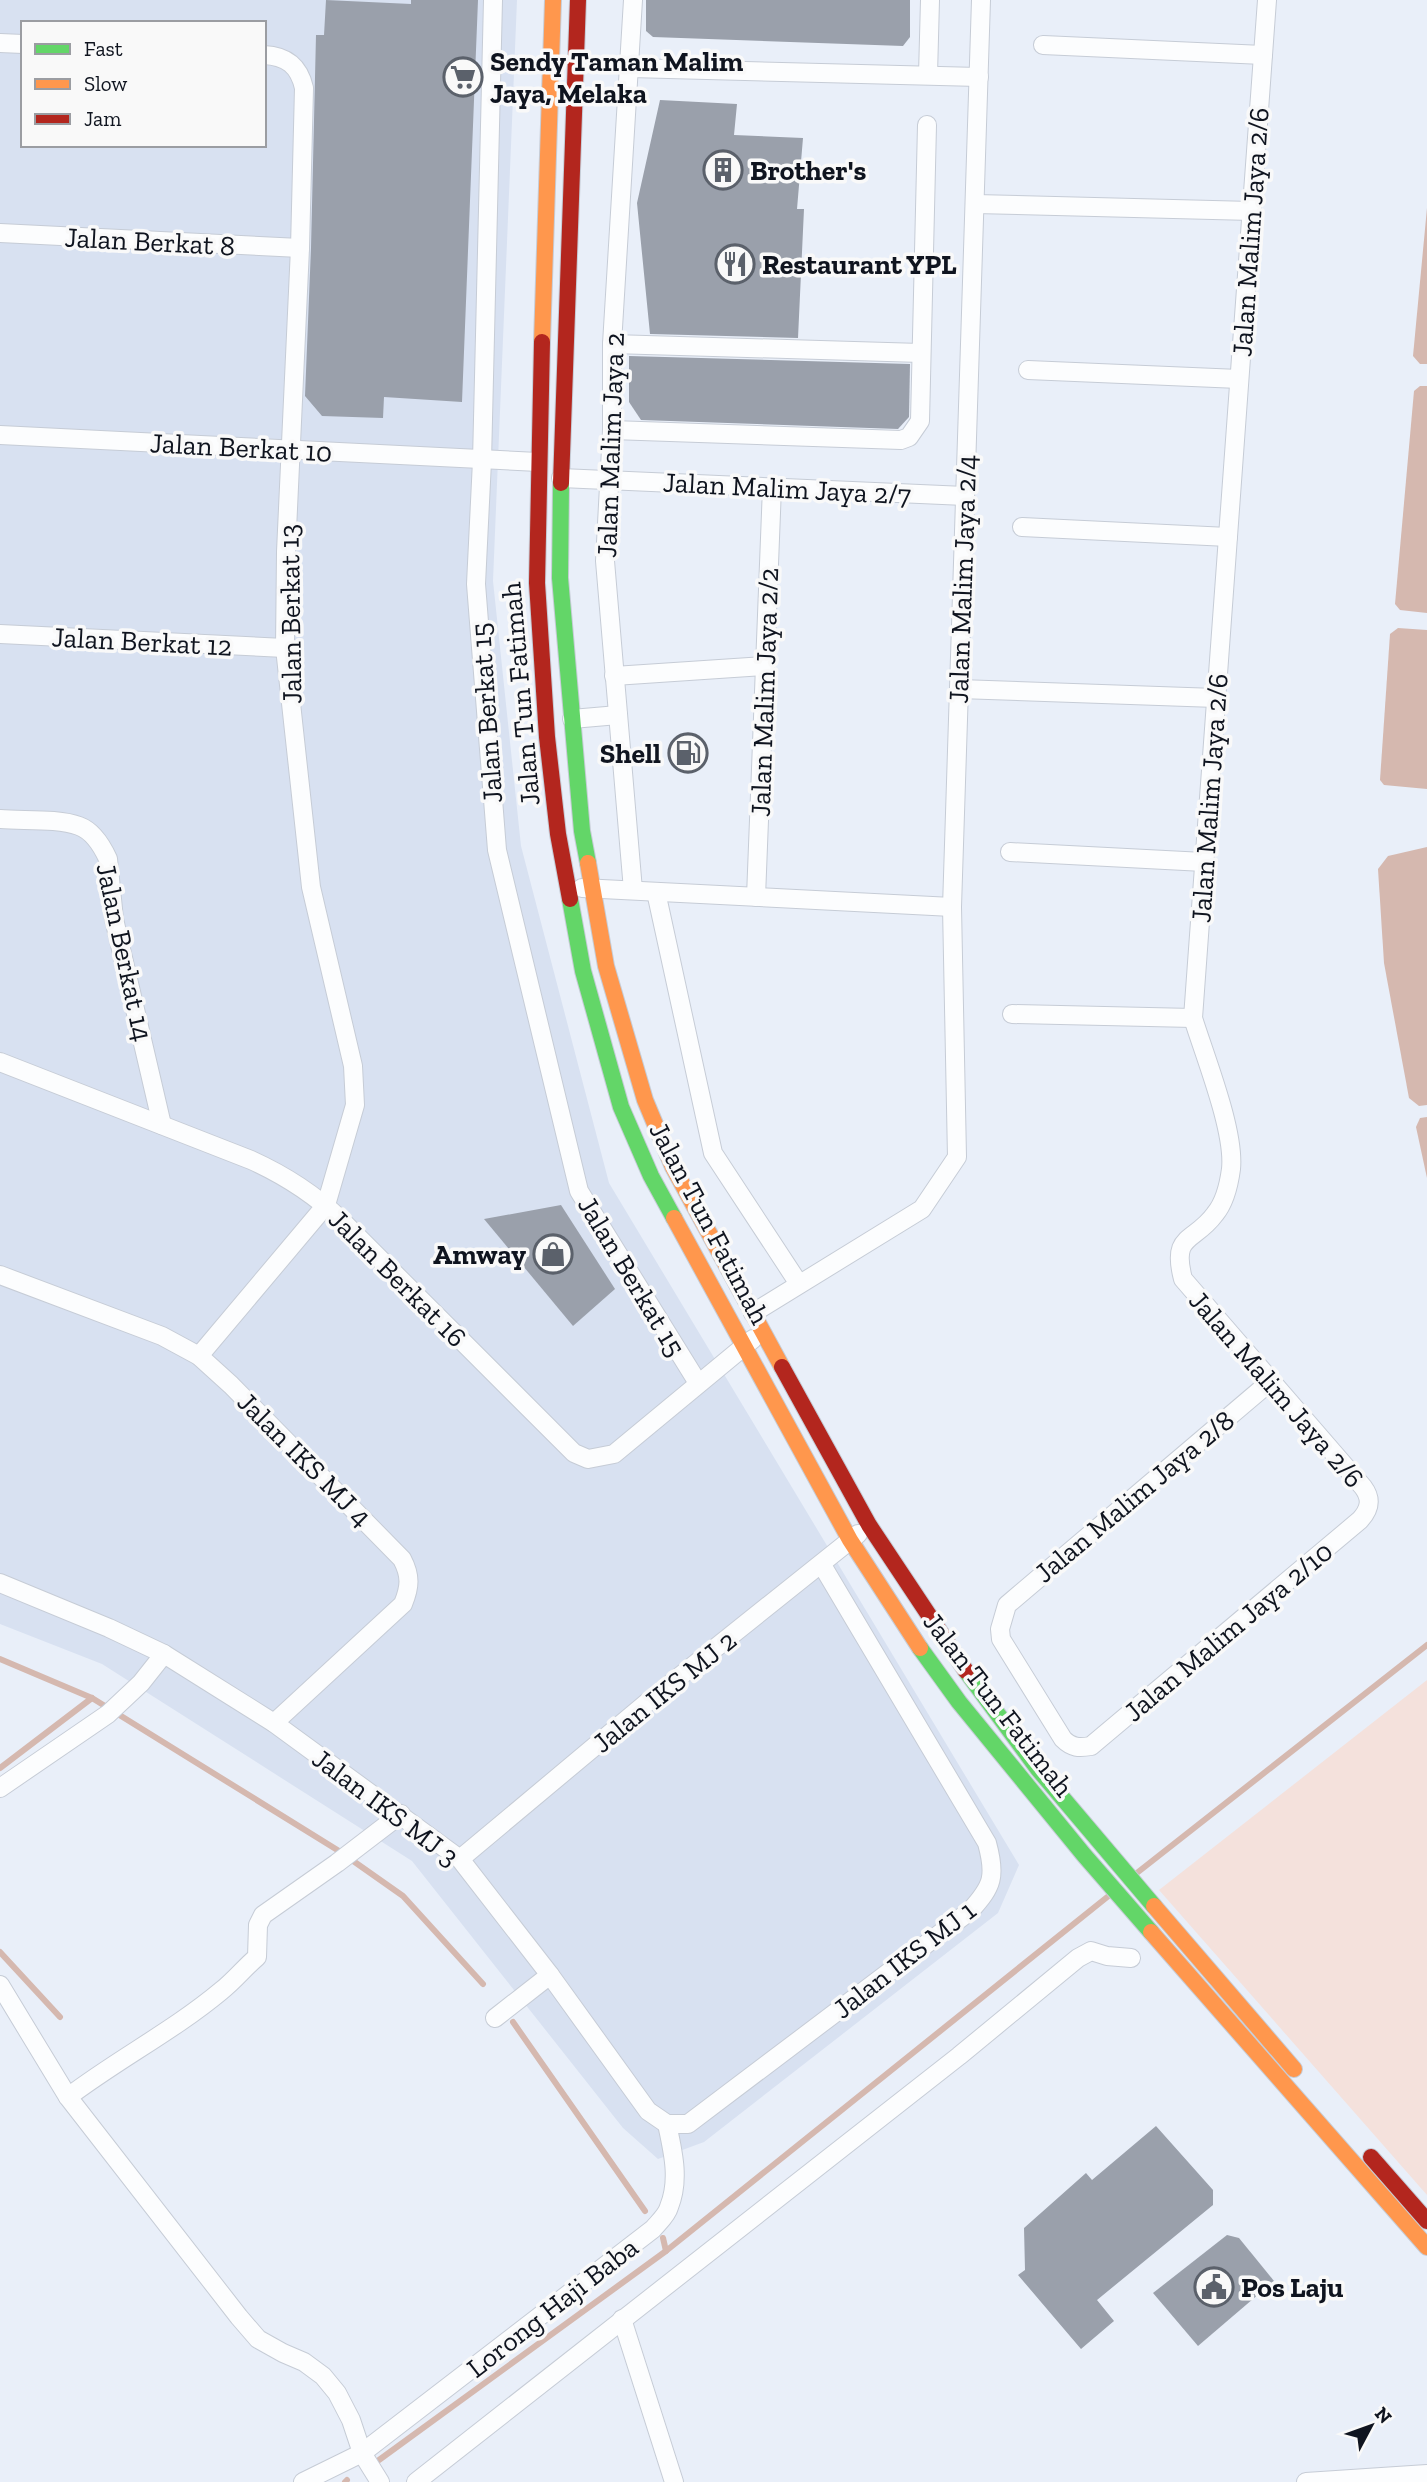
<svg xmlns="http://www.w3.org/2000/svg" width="1427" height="2482" viewBox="0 0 1427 2482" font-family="'Zilla Slab',serif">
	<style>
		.built { fill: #d8e1f1; fill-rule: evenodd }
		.green { fill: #f4e1dc }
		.water { fill: #d5b8af }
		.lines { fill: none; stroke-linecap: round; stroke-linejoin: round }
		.stream { stroke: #d5b8af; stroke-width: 6 }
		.building { fill: #9aa0ab }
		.street-casing { stroke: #c6ccd6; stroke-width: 20 }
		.fast-casing { stroke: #c6ccd6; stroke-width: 18 }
		.slow-casing { stroke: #c6ccd6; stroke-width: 18 }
		.jam-casing { stroke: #c6ccd6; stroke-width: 18 }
		.street { stroke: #fcfdfe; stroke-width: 18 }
		.fast { stroke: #63d668; stroke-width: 16 }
		.slow { stroke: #ff974d; stroke-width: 16 }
		.jam { stroke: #b3261e; stroke-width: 16 }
		.labels { text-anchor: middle; stroke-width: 7; stroke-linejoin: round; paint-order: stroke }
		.poi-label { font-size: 28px; font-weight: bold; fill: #0f141f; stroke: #f9f9f9; text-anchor: start }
		.street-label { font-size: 28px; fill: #0f141f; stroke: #f9f9f9 }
	</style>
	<rect width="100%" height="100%" fill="#e9eff9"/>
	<path class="built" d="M0 0H517L493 581 521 846 609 1183 1019 1865 998 1913 704 2142 658 2159 623 2128 412 1861 102 1664 0 1624ZM23 23H264V145H23Z"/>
	<polygon class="green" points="1427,1680 1427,2195 1159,1890"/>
	<g class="water">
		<polygon points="1427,208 1427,364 1420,364 1413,356"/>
		<polygon points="1420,386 1427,386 1427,613 1400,610 1395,604 1414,391"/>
		<polygon points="1398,628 1427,630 1427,789 1384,785 1380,780 1390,634"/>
		<polygon points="1427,847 1427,1105 1419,1106 1409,1098 1384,963 1378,869 1388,856"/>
		<polygon points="1427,1117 1427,1178 1416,1127 1420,1118"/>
	</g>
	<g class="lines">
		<g class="stream">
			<polyline points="0,1659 92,1698 339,1851 403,1896 483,1984"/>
			<polyline points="0,1768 92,1698"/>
			<polyline points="1133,1876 1427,1645"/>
			<polyline points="0,1952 60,2017"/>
			<polyline points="513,2022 645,2211"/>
			<polyline points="663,2238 666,2251"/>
			<polyline points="379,2460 666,2251 1111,1894"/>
			<polyline points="345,2482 347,2480"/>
		</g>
	</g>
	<g class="building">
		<polygon points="326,0 411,4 411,0 478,0 462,402 384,397 383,418 322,416 305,396 311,248 316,35 324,35"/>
		<polygon points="646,0 910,0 910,37 903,46 653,37 646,31"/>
		<polygon points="660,100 737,104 734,135 803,138 797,209 804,209 798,338 650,334 637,203"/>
		<polygon points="629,356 910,364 909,417 898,429 641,420 629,402"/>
		<polygon points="561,1205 615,1289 573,1326 484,1219"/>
		<polygon points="1156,2126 1213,2190 1213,2205 1097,2300 1114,2321 1081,2349 1018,2275 1025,2270 1024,2228 1086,2173 1092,2180"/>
		<polygon points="1227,2235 1239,2238 1274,2281 1198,2346 1153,2293"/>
	</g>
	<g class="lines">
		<g class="street-casing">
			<g id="street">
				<polyline points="493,0 482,461 476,584 497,850 579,1191 698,1383"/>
				<polyline points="633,0 612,344 612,430 605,561 633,890"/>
				<path d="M1267 0 1193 1018C1205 1057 1235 1131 1231 1169 1229 1184 1225 1202 1215 1214 1194 1243 1171 1233 1183 1279L1363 1487C1372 1499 1370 1509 1360 1520L1091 1746C1079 1748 1072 1748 1063 1739L1001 1639 1000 1629 1007 1605 1271 1381"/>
				<polyline points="0,43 23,44"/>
				<polyline points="1043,45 1263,55"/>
				<polyline points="630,68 979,77"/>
				<polyline points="928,75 930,0"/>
				<polyline points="975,204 1252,211"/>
				<polyline points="0,233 300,248"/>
				<polyline points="612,344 921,353"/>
				<polyline points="1028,370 1239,379"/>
				<polyline points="612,430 901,440 909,437 920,421 927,125"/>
				<polyline points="0,435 538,462"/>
				<polyline points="561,478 965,496"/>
				<polyline points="1022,527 1228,537"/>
				<polyline points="0,634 285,648"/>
				<polyline points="614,676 765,666"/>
				<polyline points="959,689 1216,698"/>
				<polyline points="572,719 618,715"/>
				<path d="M0 819C23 821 58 818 79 826 93 831 102 846 108 859L114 919 162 1125"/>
				<polyline points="1010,852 1204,862"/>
				<polyline points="582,888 952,907"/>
				<polyline points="656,892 713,1153 799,1284"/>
				<polyline points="756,897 772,487"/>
				<polyline points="1012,1014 1193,1018"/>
				<path d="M0 1062 251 1160C284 1175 314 1194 340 1219L574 1453 588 1459 614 1454 753 1339"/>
				<path d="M0 1275 162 1336 199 1356 231 1385 402 1559C411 1576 410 1587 403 1604L274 1723"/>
				<polyline points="753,1313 922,1209 957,1157 952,907 981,0"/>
				<path d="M199 1356 326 1205 355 1105 353 1066 311 887 285 648 286 552 300 248 304 88C299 66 287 56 264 55"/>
				<path d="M0 1583 109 1628 164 1654 274 1723 460 1859 550 1975 648 2111 667 2124H688L970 1911C993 1886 996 1876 987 1843L822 1565"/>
				<polyline points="0,1788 108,1714 141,1683 164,1654"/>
				<polyline points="460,1859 649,1701 858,1534"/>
				<polyline points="0,1985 68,2097 239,2317 258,2339 283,2353 304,2362 323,2376 337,2393 351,2420 362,2453 380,2482"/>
				<polyline points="495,2018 550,1975"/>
				<path d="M68 2097C118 2059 173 2031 221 1991 234 1981 244 1968 257 1957L258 1925 263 1915 337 1863 401 1814"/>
				<polyline points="622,2319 674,2482"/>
				<path d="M303 2482 362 2453 653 2229C658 2223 667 2215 669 2207 680 2180 673 2152 667 2124"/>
				<polyline points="416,2482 959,2056 1078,1958 1091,1951 1107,1956 1131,1958"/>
				<polyline points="1306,2482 1427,2474"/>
			</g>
		</g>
		<g class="fast-casing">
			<g id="fast">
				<polyline points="561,483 560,578 582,831 588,863"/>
				<polyline points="570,899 583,971 621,1107 651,1176 674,1218"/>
				<polyline points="920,1648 959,1702 1084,1855 1151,1932"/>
				<polyline points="966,1671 1038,1769 1154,1906"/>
			</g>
		</g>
		<g class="slow-casing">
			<g id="slow">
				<polyline points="542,342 553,0"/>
				<polyline points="588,863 606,966 645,1100 673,1167 782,1367"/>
				<polyline points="674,1218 850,1540 920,1648"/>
				<polyline points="1154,1906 1294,2069"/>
				<polyline points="1151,1932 1427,2247"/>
			</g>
		</g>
		<g class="jam-casing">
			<g id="jam">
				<polyline points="542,342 537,583 547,737 558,834 570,899"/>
				<polyline points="561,483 578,0"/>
				<polyline points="782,1367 869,1525 966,1671"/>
				<polyline points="1371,2157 1427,2221"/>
			</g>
		</g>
		<use href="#street" class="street"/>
		<use href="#fast" class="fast"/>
		<use href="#slow" class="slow"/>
		<use href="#jam" class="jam"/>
	</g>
	<defs>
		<g id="supermarket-ring" transform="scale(2.0125)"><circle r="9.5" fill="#f9f9f9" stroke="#5b616b" stroke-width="1.5"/><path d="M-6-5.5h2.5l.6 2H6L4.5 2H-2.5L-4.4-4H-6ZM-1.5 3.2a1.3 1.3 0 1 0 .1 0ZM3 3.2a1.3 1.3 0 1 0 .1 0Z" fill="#5b616b"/></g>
		<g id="building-ring" transform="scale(2.0125)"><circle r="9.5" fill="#f9f9f9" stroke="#5b616b" stroke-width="1.5"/><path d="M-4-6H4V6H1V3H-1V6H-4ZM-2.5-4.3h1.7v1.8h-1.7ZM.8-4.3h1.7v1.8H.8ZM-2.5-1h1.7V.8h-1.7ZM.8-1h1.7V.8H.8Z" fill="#5b616b"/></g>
		<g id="restaurant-ring" transform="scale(2.0125)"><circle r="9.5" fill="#f9f9f9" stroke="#5b616b" stroke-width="1.5"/><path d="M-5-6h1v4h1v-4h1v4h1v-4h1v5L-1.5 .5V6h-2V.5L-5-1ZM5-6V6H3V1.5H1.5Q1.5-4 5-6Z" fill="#5b616b"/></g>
		<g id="fuel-ring" transform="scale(2.0125)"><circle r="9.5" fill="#f9f9f9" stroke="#5b616b" stroke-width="1.5"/><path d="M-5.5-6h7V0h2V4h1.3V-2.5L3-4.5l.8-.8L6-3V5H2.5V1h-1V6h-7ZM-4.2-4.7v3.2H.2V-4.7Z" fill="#5b616b"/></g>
		<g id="shop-ring" transform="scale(2.0125)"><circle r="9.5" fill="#f9f9f9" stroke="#5b616b" stroke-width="1.5"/><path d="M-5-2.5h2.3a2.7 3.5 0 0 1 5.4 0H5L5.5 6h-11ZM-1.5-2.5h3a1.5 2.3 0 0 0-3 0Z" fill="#5b616b"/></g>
		<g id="civic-ring" transform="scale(2.0125)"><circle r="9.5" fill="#f9f9f9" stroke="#5b616b" stroke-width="1.5"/><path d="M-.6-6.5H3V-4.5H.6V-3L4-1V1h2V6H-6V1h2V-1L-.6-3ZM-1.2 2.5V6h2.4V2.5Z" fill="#5b616b"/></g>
	</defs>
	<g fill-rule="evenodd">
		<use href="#supermarket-ring" x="463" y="77"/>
		<use href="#building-ring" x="723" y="170"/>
		<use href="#restaurant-ring" x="735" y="264"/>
		<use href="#fuel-ring" x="688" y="753"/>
		<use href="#shop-ring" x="553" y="1254"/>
		<use href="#civic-ring" x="1214" y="2287"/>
	</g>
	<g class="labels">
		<g class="poi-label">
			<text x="490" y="71">Sendy Taman Malim<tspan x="490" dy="32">Jaya, Melaka</tspan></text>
			<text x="750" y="180">Brother's</text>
			<text x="762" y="274">Restaurant YPL</text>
			<text x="661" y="763" text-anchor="end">Shell</text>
			<text x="526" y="1264" text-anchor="end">Amway</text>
			<text x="1241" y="2297">Pos Laju</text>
		</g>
		<g class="street-label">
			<text transform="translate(1250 232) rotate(-86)" y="10">Jalan Malim Jaya 2/6</text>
			<text transform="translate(150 241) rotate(3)" y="10">Jalan Berkat 8</text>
			<text transform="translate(610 445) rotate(-88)" y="10">Jalan Malim Jaya 2</text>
			<text transform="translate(241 447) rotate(3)" y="10">Jalan Berkat 10</text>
			<text transform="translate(787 488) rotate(3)" y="10">Jalan Malim Jaya 2/7</text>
			<text transform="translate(962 579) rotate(-88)" y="10">Jalan Malim Jaya 2/4</text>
			<text transform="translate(290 614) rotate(-91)" y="10">Jalan Berkat 13</text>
			<text transform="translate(142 641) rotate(3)" y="10">Jalan Berkat 12</text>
			<text transform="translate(764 692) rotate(-88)" y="10">Jalan Malim Jaya 2/2</text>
			<text transform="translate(520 694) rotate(-95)" y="10">Jalan Tun Fatimah</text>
			<text transform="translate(486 713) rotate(-94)" y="10">Jalan Berkat 15</text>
			<text transform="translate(1209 798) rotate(-86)" y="10">Jalan Malim Jaya 2/6</text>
			<text transform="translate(125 952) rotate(78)" y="10">Jalan Berkat 14</text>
			<text transform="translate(710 1223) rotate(62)" y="10">Jalan Tun Fatimah</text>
			<text transform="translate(632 1276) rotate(59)" y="10">Jalan Berkat 15</text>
			<text transform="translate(398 1278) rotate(45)" y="10">Jalan Berkat 16</text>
			<text transform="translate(1277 1389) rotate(49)" y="10">Jalan Malim Jaya 2/6</text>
			<text transform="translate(305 1459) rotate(45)" y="10">Jalan IKS MJ 4</text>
			<text transform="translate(1134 1496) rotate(-40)" y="10">Jalan Malim Jaya 2/8</text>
			<text transform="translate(1228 1631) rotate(-40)" y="10">Jalan Malim Jaya 2/10</text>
			<text transform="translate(664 1691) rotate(-39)" y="10">Jalan IKS MJ 2</text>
			<text transform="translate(999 1704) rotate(52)" y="10">Jalan Tun Fatimah</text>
			<text transform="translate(386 1807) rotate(37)" y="10">Jalan IKS MJ 3</text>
			<text transform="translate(904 1959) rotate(-38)" y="10">Jalan IKS MJ 1</text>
			<text transform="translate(552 2307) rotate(-38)" y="10">Lorong Haji Baba</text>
		</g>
	</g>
	<rect x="21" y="21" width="245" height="126" fill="#f9f9f9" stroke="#9b9da2" stroke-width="2"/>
	<rect x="35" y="44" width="35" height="10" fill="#63d668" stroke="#9b9da2" stroke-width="2"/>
	<text x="84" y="56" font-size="21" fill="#0f141f">Fast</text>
	<rect x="35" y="79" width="35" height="10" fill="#ff974d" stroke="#9b9da2" stroke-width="2"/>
	<text x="84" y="91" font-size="21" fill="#0f141f">Slow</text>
	<rect x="35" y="114" width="35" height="10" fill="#b3261e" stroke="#9b9da2" stroke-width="2"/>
	<text x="84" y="126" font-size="21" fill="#0f141f">Jam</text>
	<g transform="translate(1371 2426) rotate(49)" stroke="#f9f9f9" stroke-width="5" paint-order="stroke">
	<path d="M0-5L12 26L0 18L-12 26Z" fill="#0f141f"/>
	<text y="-10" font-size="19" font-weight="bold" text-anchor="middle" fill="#0f141f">N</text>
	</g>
</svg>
